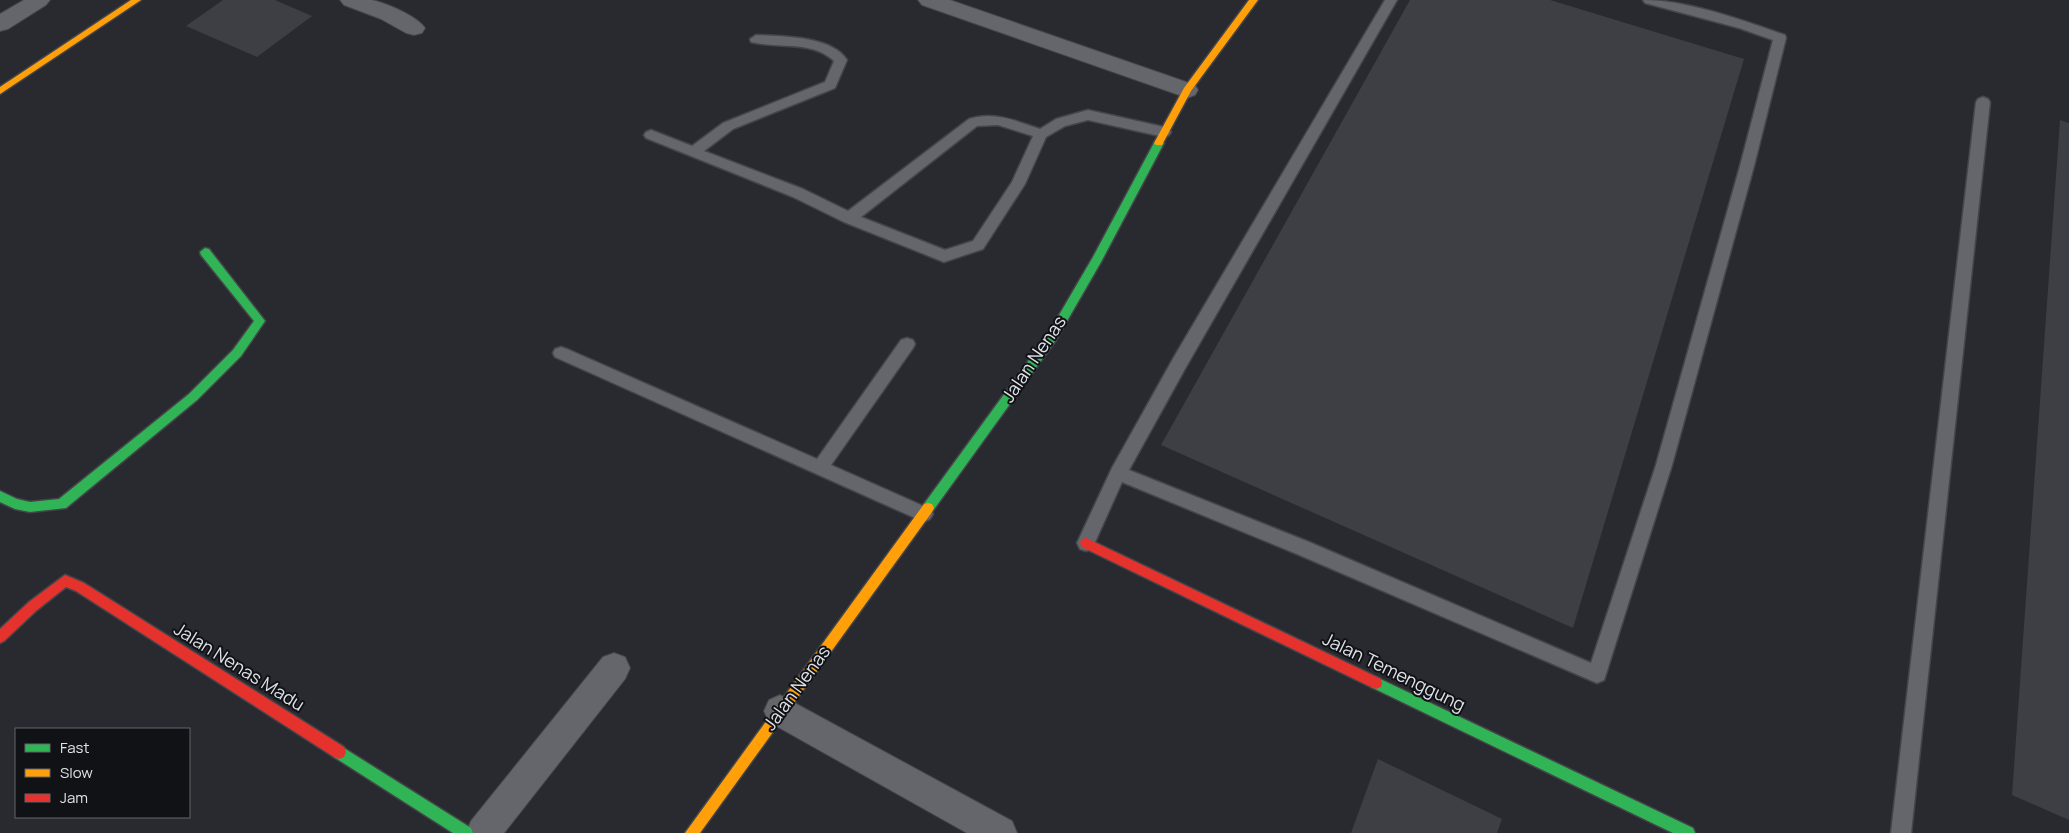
<svg xmlns="http://www.w3.org/2000/svg" width="2069" height="833" viewBox="0 0 2069 833" font-family="Manrope,sans-serif">
	<style>
		.building { fill: #3e3f44 }
		.lines { fill: none; stroke-linecap: round; stroke-linejoin: round }
		.lane-casing { stroke: #44454a; stroke-width: 3 }
		.street-casing { stroke: #44454a; stroke-width: 2 }
		.fast-casing { stroke: #44454a; stroke-width: 3 }
		.slow-casing { stroke: #44454a; stroke-width: 3 }
		.jam-casing { stroke: #44454a; stroke-width: 3 }
		.lane { fill: #65666b; fill-rule: evenodd }
		.street { fill: #65666b; fill-rule: evenodd }
		.fast { fill: #30b455; fill-rule: evenodd }
		.slow { fill: #ff9f0a; fill-rule: evenodd }
		.jam { fill: #e5322d; fill-rule: evenodd }
		.labels { text-anchor: middle; stroke-width: 4; stroke-linejoin: round; paint-order: stroke }
		.street-label { font-size: 18px; fill: #dfe1e8; stroke: #101216 }
	</style>
	<rect width="100%" height="100%" fill="#292a30"/>
	<g class="building">
		<polygon points="223,0 275,0 312,16 257,57 186,26"/>
		<polygon points="1410,0 1550,0 1744,59 1573,628 1161,445"/>
		<polygon points="2060,120 2069,123 2069,820 2012,795"/>
		<polygon points="1378,759 1502,819 1497,833 1351,833"/>
	</g>
	<g class="lines">
		<g class="lane-casing">
			<g id="lane">
				<path d="M1385 0H1397L1186 367 1129 470 1309 542 1591 663 1656 465 1740 166 1773 40 1739 28 1645 3 1643 0C1687 0 1742 20 1785 35L1786 38 1754 166 1672 465 1606 674 1604 680 1597 683 1297 554 1122 482 1092 549 1086 551 1080 549 1077 543 1112 468 1174 357Z"/>
				<path d="M756 35C782 36 832 36 847 60L835 88 733 129 704 151 803 189 848 211 969 119C994 111 1016 121 1040 129L1056 119 1088 110 1164 127 1169 129 1171 132 1169 135 1164 137 1088 120 1065 126 1046 137 1025 184 983 249 944 262 844 222 793 197 646 138 644 135 646 132 651 130 692 146 723 123 825 82 834 61C812 40 779 49 751 42L750 39ZM998 125 1033 136 1012 182 973 241 945 250 861 217 977 126Z"/>
				<polygon points="1983,97 1988,99 1990,102 1911,833 1891,833 1976,102 1978,99"/>
				<polygon points="907,338 913,340 915,344 913,348 831,465 930,509 933,514 930,519 924,522 555,357 553,353 555,349 561,347 567,349 817,459 901,340"/>
			</g>
		</g>
		<g class="street-casing">
			<g id="street">
				<polygon points="24,0 50,0 46,5 8,29 0,31 0,14"/>
				<path d="M340 0C351 0 363 0 372 0 386 3 417 16 425 28L422 33 414 35 406 33 381 19 344 5Z"/>
				<polygon points="918,0 950,0 1195,85 1198,90 1195,95 1187,98 1179,95 922,5"/>
				<polygon points="614,653 625,657 630,668 625,679 504,833 466,833 471,821 603,657"/>
				<polygon points="780,695 1012,821 1017,833 967,833 769,722 764,711 769,700"/>
			</g>
		</g>
		<g class="fast-casing">
			<g id="fast">
				<polygon points="1159,140 1164,143 1101,262 1056,340 932,512 928,513 924,512 922,508 924,504 1048,334 1093,257 1154,143"/>
				<polygon points="205,248 209,249 265,321 241,356 197,400 66,508 30,512 15,509 0,502 0,491 17,499 30,502 59,499 189,394 233,350 254,321 201,255 200,252"/>
				<polygon points="1376,677 1693,828 1695,833 1673,833 1371,687 1370,683 1371,679"/>
				<polygon points="339,745 471,828 473,833 453,833 334,757 332,752 334,747"/>
			</g>
		</g>
		<g class="slow-casing">
			<g id="slow">
				<polygon points="131,0 141,0 0,94 0,87"/>
				<polygon points="1249,0 1258,0 1191,91 1162,145 1156,145 1154,143 1184,88"/>
				<polygon points="928,503 932,504 934,508 932,512 700,833 685,833 924,504"/>
			</g>
		</g>
		<g class="jam-casing">
			<g id="jam">
				<polygon points="1086,538 1381,679 1382,683 1381,687 1376,689 1371,687 1082,547 1080,543 1082,539"/>
				<polygon points="65,575 84,583 344,747 346,752 344,757 339,759 334,757 76,591 66,587 37,610 4,641 0,643 0,629 29,602"/>
			</g>
		</g>
		<use href="#lane" class="lane"/>
		<use href="#street" class="street"/>
		<use href="#fast" class="fast"/>
		<use href="#slow" class="slow"/>
		<use href="#jam" class="jam"/>
	</g>
	<g class="labels">
		<g class="street-label">
			<text transform="translate(1034 359) rotate(-56)" y="6">Jalan Nenas</text>
			<text transform="translate(239 667) rotate(32)" y="6">Jalan Nenas Madu</text>
			<text transform="translate(1394 672) rotate(26)" y="6">Jalan Temenggung</text>
			<text transform="translate(797 688) rotate(-54)" y="6">Jalan Nenas</text>
		</g>
	</g>
	<rect x="15" y="728" width="175" height="90" fill="#101216" stroke="#63656a"/>
	<rect x="25" y="744" width="25" height="8" fill="#30b455" stroke="#63656a"/>
	<text x="60" y="753" font-size="15" fill="#dfe1e8">Fast</text>
	<rect x="25" y="769" width="25" height="8" fill="#ff9f0a" stroke="#63656a"/>
	<text x="60" y="778" font-size="15" fill="#dfe1e8">Slow</text>
	<rect x="25" y="794" width="25" height="8" fill="#e5322d" stroke="#63656a"/>
	<text x="60" y="803" font-size="15" fill="#dfe1e8">Jam</text>
</svg>
